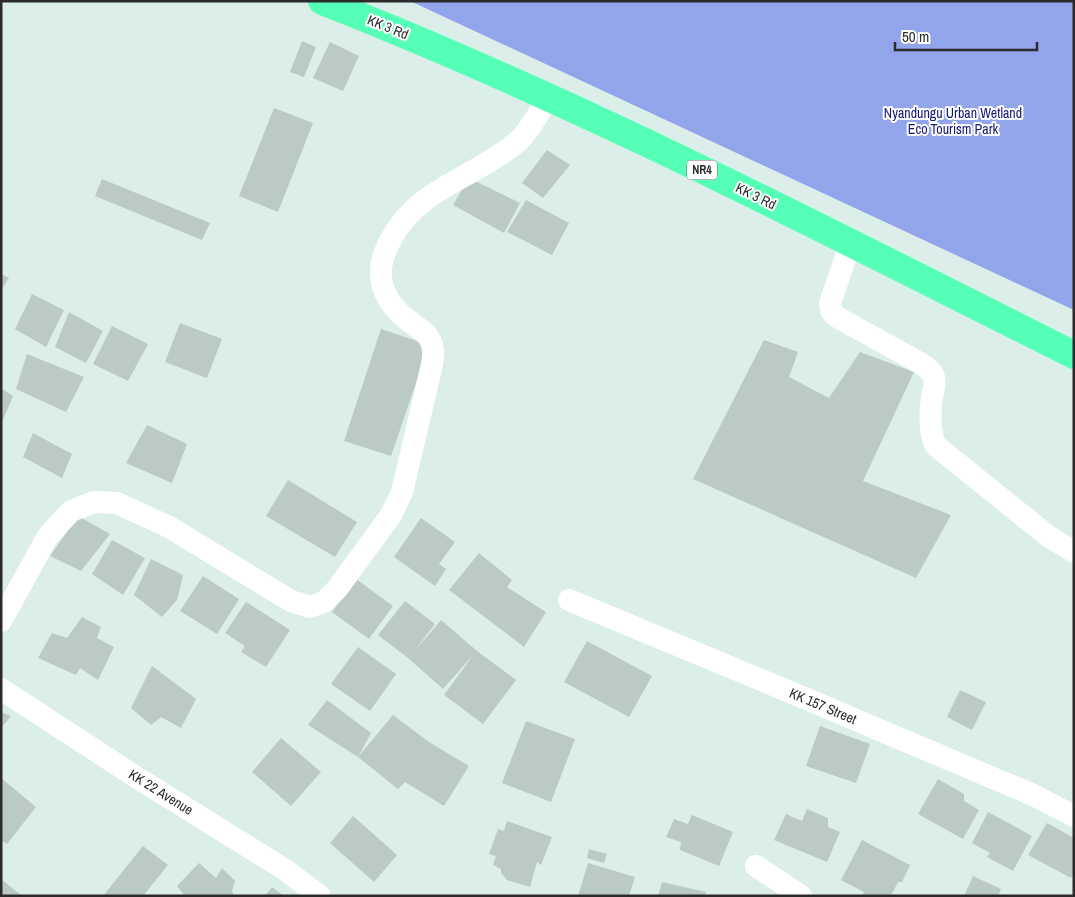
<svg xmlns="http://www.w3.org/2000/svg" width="1075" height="897" viewBox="0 0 1075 897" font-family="'Archivo Narrow',sans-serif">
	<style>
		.green { fill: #92a4ea }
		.building { fill: #bbcac6 }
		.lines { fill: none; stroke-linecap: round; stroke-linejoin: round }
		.minor { stroke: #fff; stroke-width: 22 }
		.highway { stroke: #56ffb7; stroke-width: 28 }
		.labels { text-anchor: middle; stroke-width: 4; stroke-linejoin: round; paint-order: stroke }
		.shield { fill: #fff; stroke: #6b6b6b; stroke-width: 1 }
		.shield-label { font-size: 12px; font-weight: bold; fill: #2b2b2b }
		.street-label { font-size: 14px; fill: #2b2b2b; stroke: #fff }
		.park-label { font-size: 14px; fill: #131970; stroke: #fff }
	</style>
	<rect width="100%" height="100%" fill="#dbeee9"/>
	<polygon class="green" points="411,1 1074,1 1074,310 410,1"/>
	<g class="building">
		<polygon points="302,41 316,47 304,77 290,72"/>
		<polygon points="330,42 359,56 343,91 313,78"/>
		<polygon points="274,108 313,123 278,212 239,196"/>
		<polygon points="547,150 570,165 543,198 522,183"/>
		<polygon points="469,178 520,203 504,233 453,205"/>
		<polygon points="102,179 210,223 202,240 95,196"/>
		<polygon points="526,200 569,223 552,255 507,232"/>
		<polygon points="1,274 9,278 1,290"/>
		<polygon points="32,294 64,310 46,347 15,329"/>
		<polygon points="69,312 103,331 86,363 55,347"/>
		<polygon points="180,323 222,339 207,378 165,362"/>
		<polygon points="112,326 148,344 128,381 93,364"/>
		<polygon points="381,329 429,345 391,456 344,441"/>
		<polygon points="764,340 798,352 789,377 829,398 860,352 914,372 863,481 951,515 916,578 693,479"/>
		<polygon points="27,354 84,377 66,412 16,389"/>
		<polygon points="1,388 13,396 1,425"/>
		<polygon points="147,425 187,444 172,483 126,463"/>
		<polygon points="33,433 72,454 62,478 23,457"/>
		<polygon points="288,480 357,522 335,557 266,516"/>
		<polygon points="78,516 110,534 81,571 50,556"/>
		<polygon points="421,518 455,542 439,564 446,569 435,586 394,557"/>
		<polygon points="112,540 145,558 123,595 92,574"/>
		<polygon points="479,553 512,580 507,587 546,612 524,647 449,590"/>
		<polygon points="151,559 183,575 177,600 162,617 134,595"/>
		<polygon points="203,576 239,599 217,634 180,611"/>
		<polygon points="356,579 393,606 369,639 332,612"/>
		<polygon points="405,601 435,624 412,654 441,620 477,651 516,680 483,724 444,695 474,654 443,689 408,658 378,635"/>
		<polygon points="246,602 290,630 266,667 241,652 245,646 225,633"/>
		<polygon points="82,617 101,627 97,638 114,647 98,680 80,668 76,675 38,658 52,633 67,638"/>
		<polygon points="587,641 652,676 629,717 564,682"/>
		<polygon points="358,647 396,674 370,711 331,684"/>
		<polygon points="152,666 196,699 181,728 161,717 151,725 131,708"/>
		<polygon points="960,690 986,702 972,730 947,717"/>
		<polygon points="327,700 371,733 358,757 308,725"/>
		<polygon points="1,712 11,716 1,728"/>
		<polygon points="393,715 429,742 469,766 444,806 405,782 398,789 358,757"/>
		<polygon points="526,721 575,739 551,802 502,783"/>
		<polygon points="820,726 870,744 856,783 806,766"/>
		<polygon points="281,738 321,772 291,806 252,772"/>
		<polygon points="1,778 36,807 7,844 1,840"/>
		<polygon points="938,779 964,794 964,801 979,810 963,839 918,814"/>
		<polygon points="807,809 828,818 828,827 840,832 827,862 774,840 786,814 802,821"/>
		<polygon points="988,812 1032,836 1013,871 987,857 990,853 972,843"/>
		<polygon points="692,815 733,832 719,866 680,850 681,842 666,837 674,819 688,824"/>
		<polygon points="353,816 397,855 374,882 330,843"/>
		<polygon points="507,821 552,837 541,865 537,862 530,887 507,880 501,873 501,869 493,865 496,856 489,854 498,829 504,831"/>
		<polygon points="1047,823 1074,838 1074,873 1071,878 1028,855"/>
		<polygon points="862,840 910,865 902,882 898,882 891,896 862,896 864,892 841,880"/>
		<polygon points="143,846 168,865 143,896 103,896"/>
		<polygon points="589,849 607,854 604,863 587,858"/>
		<polygon points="199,863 216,878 222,868 235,881 232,891 234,896 185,896 177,886"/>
		<polygon points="588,863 635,877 629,896 578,896"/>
		<polygon points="973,876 1001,889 998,896 964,896"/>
		<polygon points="1,879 22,896 1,896"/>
		<polygon points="662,882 706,892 705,896 658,896"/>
		<polygon points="272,887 284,896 265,896"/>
	</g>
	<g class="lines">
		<g class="minor">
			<path d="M851 242 830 303 831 311 837 317 920 363C926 367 932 371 934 377 936 384 933 391 932 397 930 415 929 429 935 445L1048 536 1074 552"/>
			<polyline points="569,600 783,689 1033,795 1074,816"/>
			<path d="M1 621 48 536 71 511 94 502 117 503 169 527 291 601 310 607 324 602 337 589 391 515 402 492 431 369C432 363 434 356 433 350 432 333 415 327 404 317 392 307 381 291 381 275 380 262 385 251 391 239 418 188 474 178 516 143 530 131 539 112 549 97"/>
			<polyline points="1,689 136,777 284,869 320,896"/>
			<polyline points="756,866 801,896"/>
		</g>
		<path class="highway" d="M322 1C580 102 826 231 1074 355"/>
	</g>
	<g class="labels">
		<rect class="shield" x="687" y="160.5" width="30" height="19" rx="4"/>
		<g class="shield-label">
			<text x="702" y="174">NR4</text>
		</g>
		<g class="street-label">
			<text transform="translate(388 27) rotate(22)" y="5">KK 3 Rd</text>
			<text transform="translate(756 196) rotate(26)" y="5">KK 3 Rd</text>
			<text transform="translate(823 706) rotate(23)" y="5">KK 157 Street</text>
			<text transform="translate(161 792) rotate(32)" y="5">KK 22 Avenue</text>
		</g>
		<g class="park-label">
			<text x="953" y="118">Nyandungu Urban Wetland<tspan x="953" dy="16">Eco Tourism Park</tspan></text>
		</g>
	</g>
	<rect width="1075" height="897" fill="none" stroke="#2b2b2b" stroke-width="5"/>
	<path d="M895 42v8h142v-8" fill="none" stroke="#2b2b2b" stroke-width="2.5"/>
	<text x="902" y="42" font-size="15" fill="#2b2b2b" stroke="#ffffff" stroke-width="4" paint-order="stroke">50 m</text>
</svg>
